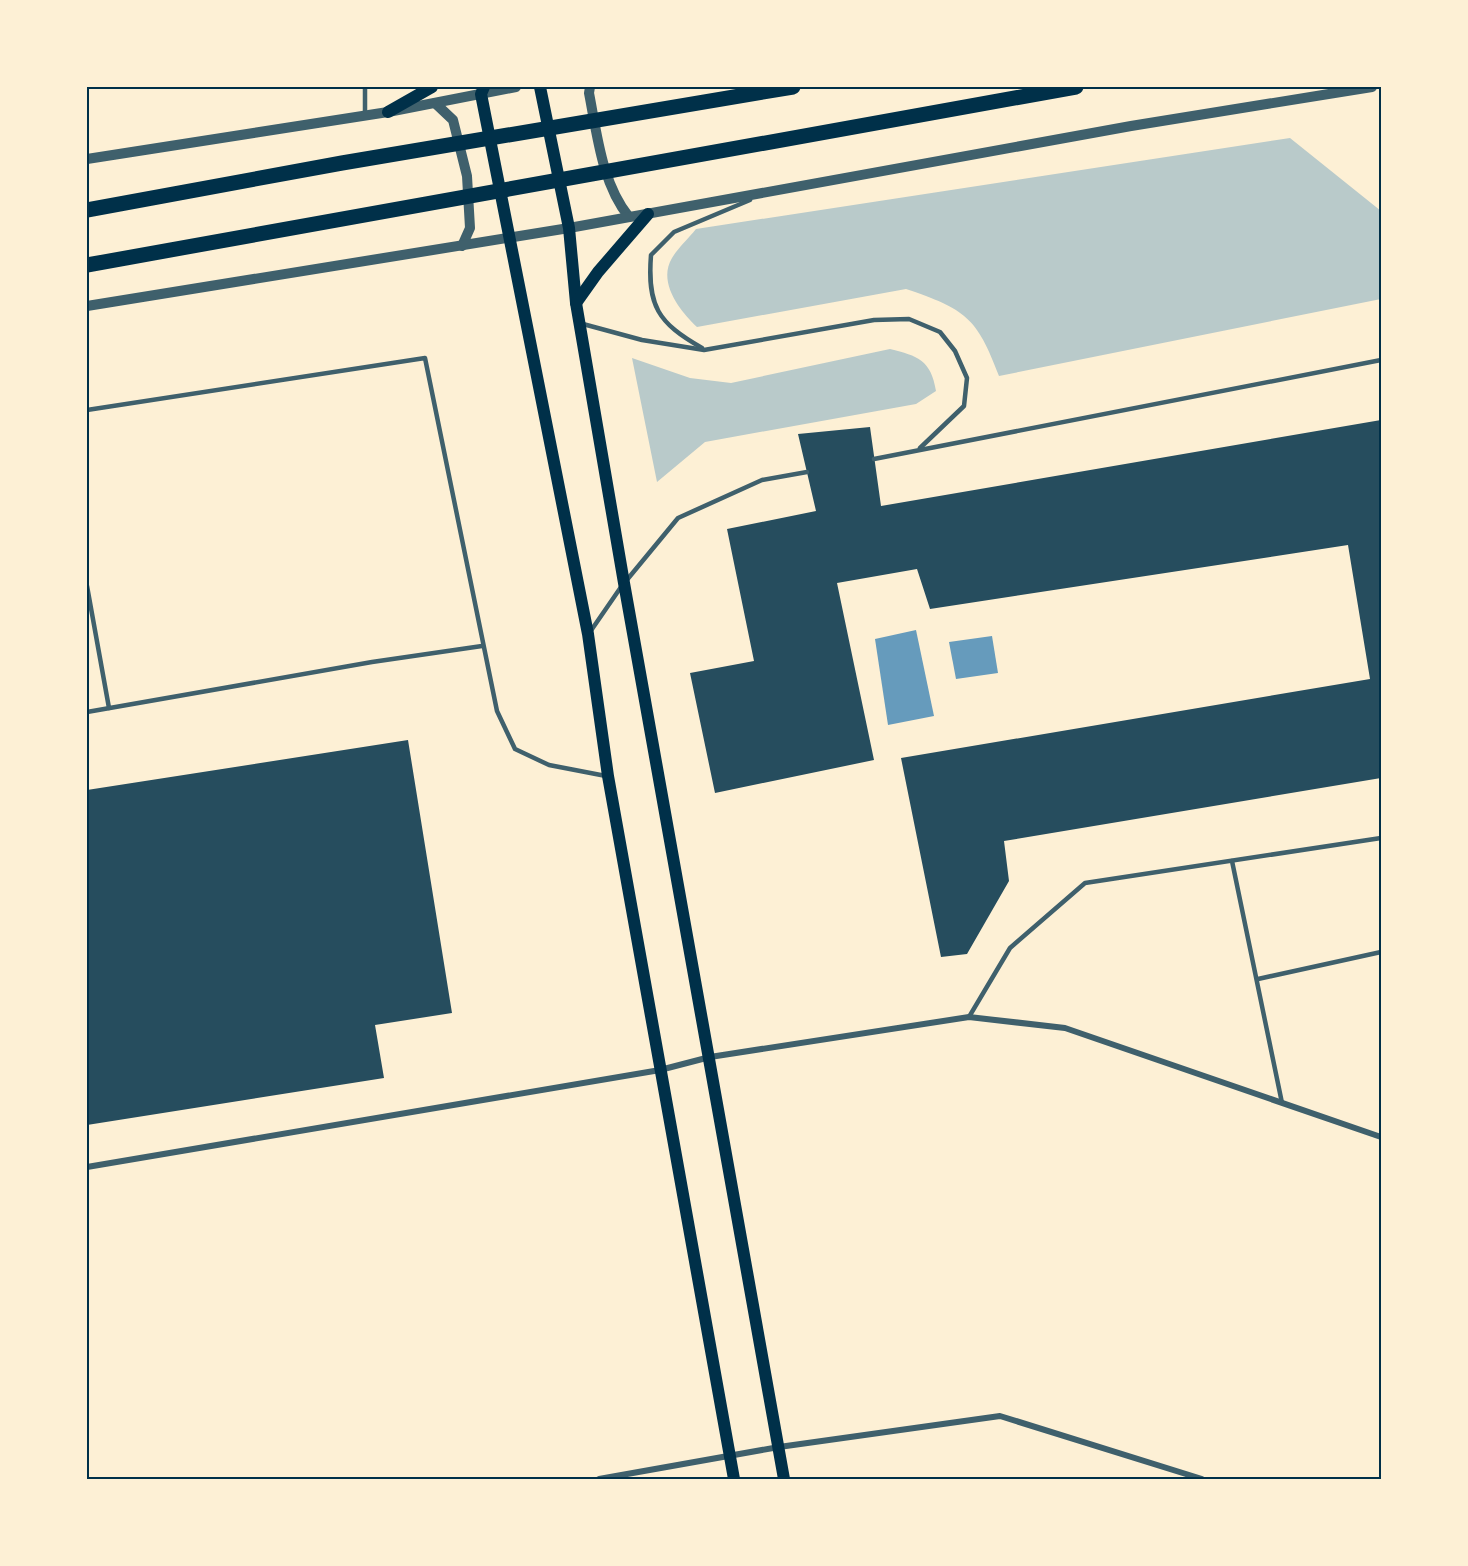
<svg xmlns="http://www.w3.org/2000/svg" width="1468" height="1566" viewBox="0 0 1468 1566" font-family="'IBM Plex Sans',sans-serif">
	<style>
		.green { fill: #b9caca }
		.water { fill: #669bbc }
		.building { fill: #264d5e }
		.lines { fill: none; stroke-linecap: round; stroke-linejoin: round }
		.service { stroke: #3f606c; stroke-width: 4.5 }
		.minor { stroke: #3f606c; stroke-width: 6 }
		.tertiary { stroke: #3f606c; stroke-width: 10 }
		.secondary { stroke: #003049; stroke-width: 12 }
		.primary { stroke: #003049; stroke-width: 15 }
		.neatline { fill: none; stroke: #003049; stroke-width: 2 }
	</style>
	<rect width="100%" height="100%" fill="#fdf0d5"/>
	<g class="green">
		<path d="M1290 138 1381 211V299L999 376C977 317 965 309 906 289L697 327C681 312 657 283 672 258 678 248 688 239 696 229Z"/>
		<path d="M890 349C918 356 931 360 936 391L916 404 705 442 657 482 632 358 690 378 731 383Z"/>
	</g>
	<g class="water">
		<polygon points="916,630 934,716 888,725 875,639"/>
		<polygon points="992,636 998,673 956,679 949,642"/>
	</g>
	<g class="building">
		<polygon points="1381,420 1381,778 1004,841 1009,881 967,954 941,957 901,758 1370,679 1348,545 930,609 917,569 837,583 874,760 715,793 690,673 754,661 727,529 816,511 798,434 870,427 881,506"/>
		<polygon points="408,740 452,1013 375,1025 384,1078 87,1125 87,790"/>
	</g>
	<g class="lines">
		<g class="service">
			<polyline points="365,114 365,87"/>
			<polyline points="583,324 642,340 704,350 874,320 909,319 940,332 955,351 967,378 964,406 920,448"/>
			<path d="M702 348C658 323 647 306 651 255L674 232 750 200"/>
			<polyline points="87,410 425,358 497,711 515,749 549,765 606,776"/>
			<polyline points="874,459 1381,360"/>
			<polyline points="626,581 678,518 762,480 807,472"/>
			<polyline points="87,586 109,708"/>
			<polyline points="590,632 621,587"/>
			<polyline points="87,712 372,662 482,646"/>
			<polyline points="1232,861 1282,1103"/>
			<polyline points="1258,979 1381,952"/>
			<polyline points="969,1017 1010,948 1085,883 1381,838"/>
		</g>
		<g class="minor">
			<polyline points="87,1167 660,1070 710,1057 969,1017 1065,1028 1381,1137"/>
			<polyline points="599,1479 779,1447 1000,1416 1202,1479"/>
		</g>
		<g class="tertiary">
			<path d="M590 87 589 93C597 134 602 184 629 217"/>
			<polyline points="435,103 453,120 467,176 470,228 462,246"/>
			<polyline points="87,159 388,112 516,87"/>
			<polyline points="87,306 569,228 1131,126 1372,87"/>
		</g>
		<g class="secondary">
			<polyline points="484,87 481,94 588,634 608,776 734,1479"/>
			<polyline points="540,87 569,228 576,303 624,583 784,1479"/>
			<polyline points="388,112 432,87"/>
			<polyline points="576,303 598,272 648,214"/>
		</g>
		<g class="primary">
			<polyline points="87,210 342,163 793,87"/>
			<polyline points="87,265 1076,87"/>
		</g>
	</g>
	<rect width="1468" height="1566" fill="none" stroke="#fdf0d5" stroke-width="177"/>
	<rect x="88" y="88" width="1292" height="1390" class="neatline"/>
</svg>
